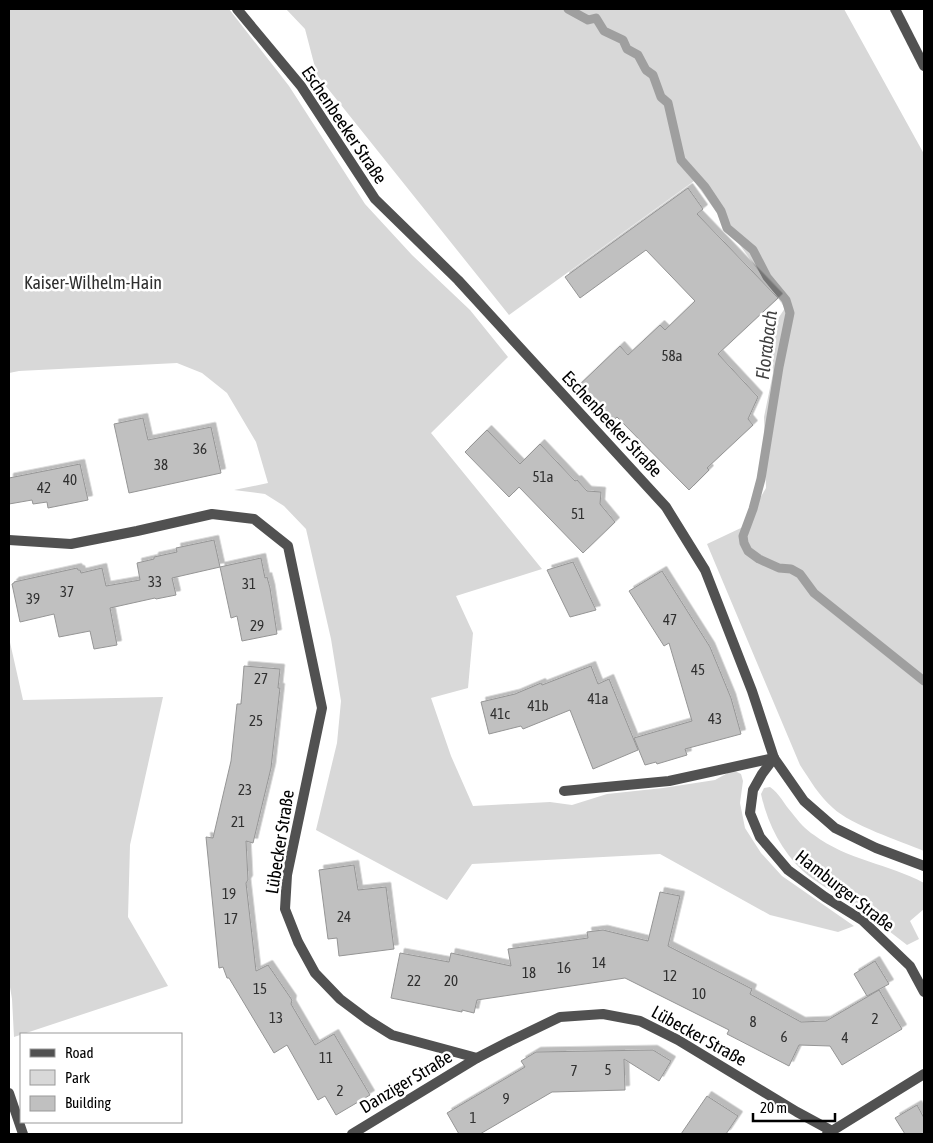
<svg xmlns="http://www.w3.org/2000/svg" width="933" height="1143" viewBox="0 0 933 1143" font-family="'Asap Condensed',sans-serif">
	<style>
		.green { fill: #d8d8d8 }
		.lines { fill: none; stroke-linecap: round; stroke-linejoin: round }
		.stream { stroke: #9f9f9f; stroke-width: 9 }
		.building { fill: #c0c0c0; stroke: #959595; filter: url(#shadow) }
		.service { stroke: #515151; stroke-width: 10 }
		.minor { stroke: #515151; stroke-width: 10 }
		.tertiary { stroke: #515151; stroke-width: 10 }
		.labels { text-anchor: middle; stroke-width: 5; stroke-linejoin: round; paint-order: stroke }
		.number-label { font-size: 15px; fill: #303030 }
		.street-label { font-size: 18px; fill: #000; stroke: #fff }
		.park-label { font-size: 18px; fill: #2f2f2f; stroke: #fff }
		.water-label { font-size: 19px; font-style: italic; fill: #404040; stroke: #fff }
	</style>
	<defs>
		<filter id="shadow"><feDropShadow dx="4.5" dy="-4.5" stdDeviation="0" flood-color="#0004"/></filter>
	</defs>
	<rect width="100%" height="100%" fill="#fff"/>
	<g class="green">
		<polygon points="9,9 229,9 289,86 365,204 412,255 470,310 508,357 431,433 542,569 456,596 473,633 468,688 431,698 451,756 473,806 550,802 572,805 607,794 663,788 715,780 733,770 741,774 743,781 740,803 745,828 761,853 782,876 854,926 838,932 770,915 660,854 472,864 447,900 316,830 337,743 341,701 331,639 306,529 284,506 265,494 234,490 268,483 256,442 227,393 202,373 177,363 19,371 9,373"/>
		<path d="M286 9H844L924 154V851C900 841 851 825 833 808 819 796 810 780 800 765L707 544 743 527 766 488 764 417 773 373 770 331 785 308 694 181 509 315 317 75 305 29Z"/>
		<polygon points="9,638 23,700 163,697 130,845 128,917 168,986 14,1037 12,999 9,981"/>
		<path d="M770 787C780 794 784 804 792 813 798 821 806 830 814 835 847 860 889 864 924 883V909L910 921 919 939 907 945C887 929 866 914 844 900 831 890 815 882 803 871 781 851 767 822 761 794L764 788Z"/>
	</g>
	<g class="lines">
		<polyline class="stream" points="568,9 588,20 596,18 604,31 623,40 627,49 638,55 646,70 653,75 661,97 668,103 681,160 705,187 721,211 727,228 753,250 767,277 786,300 790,313 779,367 761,479 753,509 743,536 744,543 748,551 759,559 779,568 791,569 800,574 814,593 924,681"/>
	</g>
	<g class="building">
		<polygon points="688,188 703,209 697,214 778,298 718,354 758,397 748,419 753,425 707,468 709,470 689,490 617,417 608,425 574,390 620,346 628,355 660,325 665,330 695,301 646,250 580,298 565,277"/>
		<polygon points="143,418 148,440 211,427 221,473 129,493 114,424"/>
		<polygon points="487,430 520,464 540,444 575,481 577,480 587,491 601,492 600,504 615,522 583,553 519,487 509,497 465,452"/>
		<polygon points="80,464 88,500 48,508 47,502 33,504 32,500 9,504 9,478"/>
		<polygon points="214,540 220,567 261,558 265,578 267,577 270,588 277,634 242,641 237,616 231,618 220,567 172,578 176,595 156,599 155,598 110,608 117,645 94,649 90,631 59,637 54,614 20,622 12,584 14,583 14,582 77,568 78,570 80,570 81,573 102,568 106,586 140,580 137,563 154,559 154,557 177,552 176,548"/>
		<polygon points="573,562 596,610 570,617 547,570"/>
		<polygon points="662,571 710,647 731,698 741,734 685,749 687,755 657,764 656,762 645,765 634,738 692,721 669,643 664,646 629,591"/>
		<polygon points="244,666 280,669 278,688 280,688 271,768 253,843 246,841 248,880 246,883 256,971 268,965 292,1000 291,1004 315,1045 334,1034 370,1095 336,1115 325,1096 318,1100 287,1045 274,1053 229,978 227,978 223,967 219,968 206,837 213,838 231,761 237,704 241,704"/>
		<polygon points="591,666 598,684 609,679 638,750 593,769 570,710 523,729 521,726 489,734 481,702 515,694 541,683 542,685"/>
		<polygon points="354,865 358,890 386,887 394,949 339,956 337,938 328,939 319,870"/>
		<polygon points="660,892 680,896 668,946 752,989 750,994 801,1022 826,1021 879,990 902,1029 842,1065 830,1046 799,1045 789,1066 727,1034 729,1030 625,978 477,1000 474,1013 462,1010 462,1012 391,998 400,953 449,962 451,953 511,966 508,949 588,938 587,932 603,930 648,941"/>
		<polygon points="875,961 889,984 867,996 854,974"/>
		<polygon points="653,1050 671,1061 659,1081 624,1059 625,1090 552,1092 480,1134 459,1134 447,1113 525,1067 521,1061 536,1052"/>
		<polygon points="707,1096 738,1116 726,1134 681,1134"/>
		<polygon points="917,1105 924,1118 924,1134 905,1134 895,1118"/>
	</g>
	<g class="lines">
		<polyline class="service" points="564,791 669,781 774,758"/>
		<g class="minor">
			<polyline points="237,9 301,86 375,199 458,280 666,507 705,570 752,691 774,758 804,801 835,828 876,848 924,866"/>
			<polyline points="9,540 71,544 137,531 212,514 254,519 288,546 322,708 287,875 285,909 298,942 315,973 340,999 368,1020 392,1035 477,1058"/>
			<polyline points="774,758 762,774 753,790 750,813 760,837 788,870 825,897 862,920 910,966 924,992"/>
			<polyline points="9,1093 23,1134"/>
			<polyline points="352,1134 477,1058 510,1041 560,1017 603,1014 640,1021 678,1040 797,1112 832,1131"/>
			<polyline points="827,1134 924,1074"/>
		</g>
		<polyline class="tertiary" points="895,9 924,66"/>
	</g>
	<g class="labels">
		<g class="number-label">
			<text x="672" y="361">58a</text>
			<text x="200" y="454">36</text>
			<text x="161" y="470">38</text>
			<text x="543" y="482">51a</text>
			<text x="70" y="485">40</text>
			<text x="44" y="493">42</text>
			<text x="578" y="519">51</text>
			<text x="155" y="587">33</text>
			<text x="249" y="589">31</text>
			<text x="67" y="597">37</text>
			<text x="33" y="604">39</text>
			<text x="670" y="625">47</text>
			<text x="257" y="631">29</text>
			<text x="698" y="675">45</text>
			<text x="261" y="684">27</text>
			<text x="598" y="704">41a</text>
			<text x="538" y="711">41b</text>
			<text x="500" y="719">41c</text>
			<text x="715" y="724">43</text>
			<text x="256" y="726">25</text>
			<text x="245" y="795">23</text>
			<text x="238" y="827">21</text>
			<text x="229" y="899">19</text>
			<text x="344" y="922">24</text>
			<text x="231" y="924">17</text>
			<text x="599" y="968">14</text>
			<text x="564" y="973">16</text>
			<text x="529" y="978">18</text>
			<text x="670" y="981">12</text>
			<text x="414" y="986">22</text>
			<text x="451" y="986">20</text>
			<text x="260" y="994">15</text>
			<text x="699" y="999">10</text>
			<text x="276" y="1023">13</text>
			<text x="875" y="1024">2</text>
			<text x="753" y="1027">8</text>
			<text x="784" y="1042">6</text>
			<text x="845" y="1043">4</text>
			<text x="326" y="1063">11</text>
			<text x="608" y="1075">5</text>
			<text x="574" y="1076">7</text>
			<text x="340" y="1096">2</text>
			<text x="506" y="1104">9</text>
			<text x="473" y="1123">1</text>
		</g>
		<g class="street-label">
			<text transform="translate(344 125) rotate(56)" y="6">Eschenbeeker Straße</text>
			<text transform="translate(612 424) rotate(47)" y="6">Eschenbeeker Straße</text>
			<text transform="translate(280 842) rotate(-81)" y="6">Lübecker Straße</text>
			<text transform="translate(845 891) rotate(38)" y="6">Hamburger Straße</text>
			<text transform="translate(699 1036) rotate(29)" y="6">Lübecker Straße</text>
			<text transform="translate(406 1082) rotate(-31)" y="6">Danziger Straße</text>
		</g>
		<g class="park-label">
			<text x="93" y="289">Kaiser-Wilhelm-Hain</text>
		</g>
		<g class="water-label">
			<text transform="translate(766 345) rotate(-83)" y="7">Florabach</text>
		</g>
	</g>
	<rect width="933" height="1143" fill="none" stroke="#000000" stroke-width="20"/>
	<rect x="20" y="1033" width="162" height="90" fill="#ffffff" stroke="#999999"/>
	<rect x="30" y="1049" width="25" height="8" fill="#515151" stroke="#999999"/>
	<text x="65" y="1058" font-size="15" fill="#000000">Road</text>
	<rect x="30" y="1070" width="25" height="15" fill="#d8d8d8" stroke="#999999"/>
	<text x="65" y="1083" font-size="15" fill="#000000">Park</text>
	<rect x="30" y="1096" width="25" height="15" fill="#c0c0c0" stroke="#999999"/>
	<text x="65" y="1108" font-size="15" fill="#000000">Building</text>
	<path d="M753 1113v8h82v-8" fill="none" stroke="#000000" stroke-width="2.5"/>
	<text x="760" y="1113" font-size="15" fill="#000000" stroke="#ffffff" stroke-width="4" paint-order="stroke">20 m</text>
</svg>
